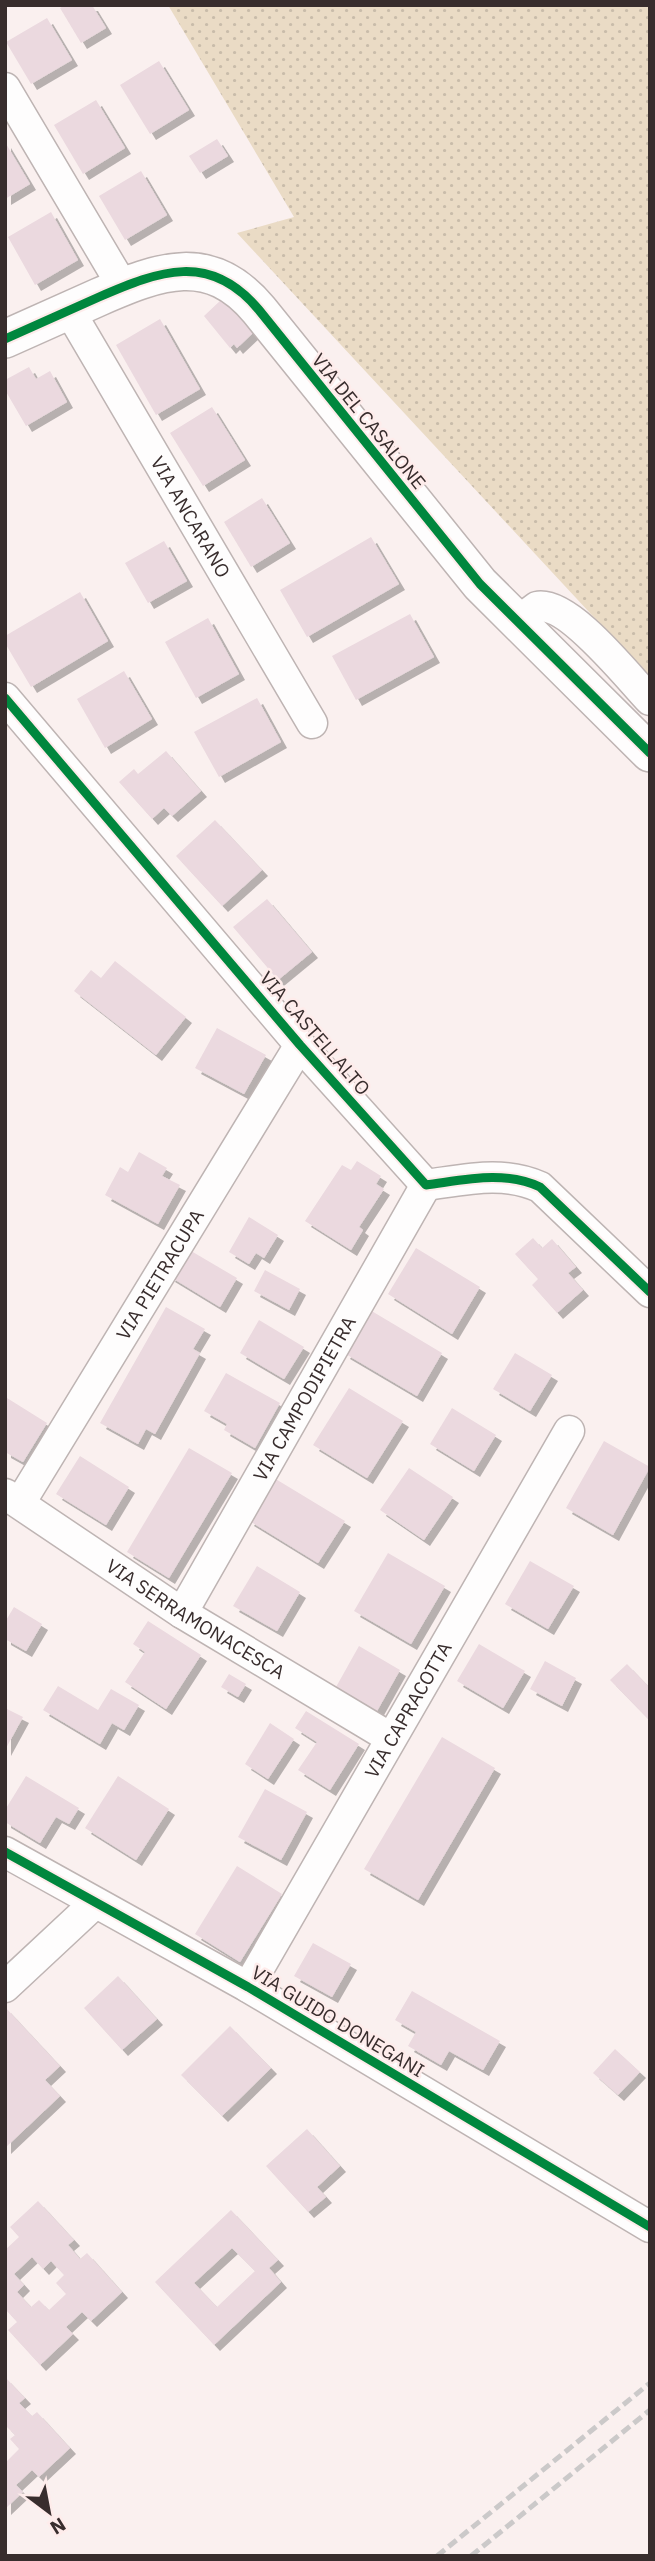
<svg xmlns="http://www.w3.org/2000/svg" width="655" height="2561" viewBox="0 0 655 2561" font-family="'IBM Plex Sans',sans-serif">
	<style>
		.grass { fill: url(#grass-dots) }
		.building { fill: #ebd9df; fill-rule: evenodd; filter: url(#shadow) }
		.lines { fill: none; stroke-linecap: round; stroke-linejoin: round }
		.minor-casing { stroke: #beb4b3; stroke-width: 33 }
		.tertiary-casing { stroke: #beb4b3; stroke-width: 40 }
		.minor { stroke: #fefdfd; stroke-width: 30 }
		.tertiary { stroke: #fefdfd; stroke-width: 37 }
		.rail { stroke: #cbc9c9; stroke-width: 5; stroke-dasharray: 10 5; stroke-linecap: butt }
		.cycleway-casing { stroke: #feeceb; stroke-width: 13 }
		.cycleway { stroke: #00873e; stroke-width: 9 }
		.labels { text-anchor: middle; stroke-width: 5; stroke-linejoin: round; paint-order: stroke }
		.street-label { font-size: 19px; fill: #382d2d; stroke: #feeceb }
	</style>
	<defs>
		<pattern id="grass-dots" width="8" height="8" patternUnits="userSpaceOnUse" patternTransform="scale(1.75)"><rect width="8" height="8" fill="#eadbc5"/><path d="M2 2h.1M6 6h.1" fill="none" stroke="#c9bcaa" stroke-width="1.8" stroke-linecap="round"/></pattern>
		<filter id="shadow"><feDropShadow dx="6" dy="6" stdDeviation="0" flood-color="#0004"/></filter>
	</defs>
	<rect width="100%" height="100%" fill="#faf0ef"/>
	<polygon class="grass" points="168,5 650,5 650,699 602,626 237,233 294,217"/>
	<g class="building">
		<polygon points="65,5 92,5 106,28 81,43 60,8"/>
		<polygon points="47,18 72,60 31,84 6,42"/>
		<polygon points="159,61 189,110 150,134 120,85"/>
		<polygon points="96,100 125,148 83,174 54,125"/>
		<polygon points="217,139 228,156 200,173 189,156"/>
		<polygon points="5,142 30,184 5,199"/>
		<polygon points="141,171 167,215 125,240 99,196"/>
		<polygon points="51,212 78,260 35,285 8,237"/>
		<polygon points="222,299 254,332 237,348 234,344 230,348 204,316"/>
		<polygon points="160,319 200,389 156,415 116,345"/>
		<polygon points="29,367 36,379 50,371 67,402 26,426 5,390 5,380"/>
		<polygon points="212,407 245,460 203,486 170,433"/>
		<polygon points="262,498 290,543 251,567 224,522"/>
		<polygon points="371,537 399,584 307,637 280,590"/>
		<polygon points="164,541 187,581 148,603 125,563"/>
		<polygon points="80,592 108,641 31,687 5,643 5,636"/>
		<polygon points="410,614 434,657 356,700 332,656"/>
		<polygon points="208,618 239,674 196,698 165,642"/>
		<polygon points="124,671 152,719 105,748 77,699"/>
		<polygon points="257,698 281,742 219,777 194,732"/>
		<polygon points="166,751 201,791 172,816 164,808 152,819 119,782 134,769 138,774"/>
		<polygon points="215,820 262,870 222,906 176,856"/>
		<polygon points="267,899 312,952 278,980 233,927"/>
		<polygon points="115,961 186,1017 156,1055 74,991 91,970 101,978"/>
		<polygon points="217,1028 266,1055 244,1094 195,1068"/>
		<polygon points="139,1152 167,1168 162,1176 180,1185 158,1224 105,1195 120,1167 128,1172"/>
		<polygon points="357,1161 381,1176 376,1184 384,1189 359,1227 363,1230 351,1250 305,1221 342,1165 351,1170"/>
		<polygon points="249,1217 278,1235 264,1258 256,1253 249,1264 229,1252"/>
		<polygon points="533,1238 542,1248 552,1239 576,1267 568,1273 583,1290 557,1313 532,1285 538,1279 515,1254"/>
		<polygon points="186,1248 237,1278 220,1307 169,1276"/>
		<polygon points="416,1248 480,1287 452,1334 388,1294"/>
		<polygon points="265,1270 300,1289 289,1310 254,1291"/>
		<polygon points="166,1307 205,1329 193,1349 200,1353 155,1434 146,1429 138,1444 100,1423"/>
		<polygon points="370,1310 442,1353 417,1396 344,1353"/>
		<polygon points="259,1320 304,1347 284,1379 240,1353"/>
		<polygon points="515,1353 552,1375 530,1411 493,1389"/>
		<polygon points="226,1373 280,1403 255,1448 224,1430 227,1424 204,1411"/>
		<polygon points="349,1388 403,1421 367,1478 313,1445"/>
		<polygon points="7,1398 47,1423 23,1462 5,1452"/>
		<polygon points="452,1408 496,1435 474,1471 430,1444"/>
		<polygon points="604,1441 650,1467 613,1535 566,1508"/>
		<polygon points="189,1448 232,1473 169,1578 127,1552"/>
		<polygon points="80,1456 129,1487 106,1525 56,1494"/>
		<polygon points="409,1468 453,1497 424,1540 380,1510"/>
		<polygon points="274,1478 345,1521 318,1563 248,1520"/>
		<polygon points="388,1553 445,1586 411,1644 354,1611"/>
		<polygon points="530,1561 574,1586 548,1629 505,1604"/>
		<polygon points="257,1566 300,1592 277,1631 233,1606"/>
		<polygon points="14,1607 42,1624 26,1651 5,1639 5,1622"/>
		<polygon points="148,1621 201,1655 166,1709 125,1682 145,1652 133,1644"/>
		<polygon points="479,1644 525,1671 503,1708 457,1681"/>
		<polygon points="359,1646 400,1670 377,1711 336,1687"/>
		<polygon points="545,1661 576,1678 562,1706 530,1689"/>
		<polygon points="627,1664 650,1688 650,1721 610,1680"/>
		<polygon points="229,1674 246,1684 238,1697 221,1687"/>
		<polygon points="58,1686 98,1710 111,1689 139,1705 124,1730 112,1723 100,1744 43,1710"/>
		<polygon points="5,1708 23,1717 5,1750"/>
		<polygon points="306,1711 359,1744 330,1790 298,1770 317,1742 295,1728"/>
		<polygon points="270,1723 294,1739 268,1779 245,1764"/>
		<polygon points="442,1737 495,1768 418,1900 364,1869"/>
		<polygon points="26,1776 79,1808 69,1824 56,1817 40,1843 5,1822 5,1810"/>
		<polygon points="118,1776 169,1809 136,1860 85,1828"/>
		<polygon points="265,1789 307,1812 281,1860 238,1837"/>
		<polygon points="237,1866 282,1894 240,1962 195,1934"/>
		<polygon points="313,1943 351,1964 332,1997 294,1976"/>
		<polygon points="118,1976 157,2019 122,2050 84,2008"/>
		<polygon points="412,1991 500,2041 483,2070 449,2051 441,2065 408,2046 416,2032 395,2020"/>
		<polygon points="5,2007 60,2066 45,2080 60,2096 5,2148"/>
		<polygon points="230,2026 271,2068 222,2116 181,2075"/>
		<polygon points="615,2049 640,2072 618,2095 593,2073"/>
		<polygon points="307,2129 340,2166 317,2187 326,2197 308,2212 266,2166"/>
		<path d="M38 2201 74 2240 68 2245 80 2259 87 2253 122 2292 91 2321 82 2312 66 2327 73 2334 40 2365 8 2330 17 2322 5 2309V2250L19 2237 10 2227ZM32 2257 43 2269 51 2261 64 2275 56 2283 66 2294 49 2310 39 2300 31 2307 17 2292 24 2285 14 2274Z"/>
		<path d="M231 2210 278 2260 269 2268 281 2282 214 2345 155 2282ZM232 2248 255 2271 217 2307 194 2283Z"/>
		<polygon points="5,2377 25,2398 19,2403 32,2416 37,2412 70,2448 39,2477 32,2470 16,2485 23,2492 5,2509 5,2463 19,2449 10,2439 15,2435 5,2425"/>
	</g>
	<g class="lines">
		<g class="minor-casing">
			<g id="minor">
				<polyline points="5,88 123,287"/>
				<path id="s1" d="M69 310 312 723"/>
				<path d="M517 622 537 607C568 600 628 677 650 700"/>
				<path d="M5 698 300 1045 426 1185C464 1180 503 1170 540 1187L650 1292"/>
				<path id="s2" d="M5 1494 182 1613 389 1737"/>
				<path id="s3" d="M20 1503 300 1045"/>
				<path id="s4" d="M182 1613 426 1185"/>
				<polyline points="5,1852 248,1987 650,2227"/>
				<polyline points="5,1987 94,1904"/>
				<path id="s5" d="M248 1987 569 1431"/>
			</g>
		</g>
		<g class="tertiary-casing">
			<path id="tertiary" d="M5 339C36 325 67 311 99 297 159 271 210 251 259 310L480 584 650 753"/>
		</g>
		<use href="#minor" class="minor"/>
		<use href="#tertiary" class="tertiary"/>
		<g class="rail">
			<polyline points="437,2556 650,2383"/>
			<polyline points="471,2556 650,2410"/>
		</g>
		<g class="cycleway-casing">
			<g id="cycleway">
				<path d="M5 339C36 325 67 311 99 297 159 271 210 251 259 310L480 584 650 753"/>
				<path d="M5 698 300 1045 426 1185C464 1180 503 1170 540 1187L650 1292"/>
				<polyline points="5,1852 248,1987 650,2227"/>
			</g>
		</g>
		<use href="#cycleway" class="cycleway"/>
	</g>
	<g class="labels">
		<g class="street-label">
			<text transform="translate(369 421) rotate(51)" y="7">VIA DEL CASALONE</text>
			<text dy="7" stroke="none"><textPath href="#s1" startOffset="240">VIA ANCARANO</textPath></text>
			<text transform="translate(315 1033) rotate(49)" y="7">VIA CASTELLALTO</text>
			<text dy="7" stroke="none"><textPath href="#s3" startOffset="268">VIA PIETRACUPA</textPath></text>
			<text dy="7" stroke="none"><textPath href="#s4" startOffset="247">VIA CAMPODIPIETRA</textPath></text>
			<text dy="7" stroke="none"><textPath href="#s2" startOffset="228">VIA SERRAMONACESCA</textPath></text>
			<text dy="7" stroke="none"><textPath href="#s5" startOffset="320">VIA CAPRACOTTA</textPath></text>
			<text transform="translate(338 2021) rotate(31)" y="7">VIA GUIDO DONEGANI</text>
		</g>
	</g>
	<rect width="655" height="2561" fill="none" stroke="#382d2d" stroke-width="14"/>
	<g transform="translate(49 2512) rotate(148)" stroke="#feeceb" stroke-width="5" paint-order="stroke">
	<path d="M0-5L12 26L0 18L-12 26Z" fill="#382d2d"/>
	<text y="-10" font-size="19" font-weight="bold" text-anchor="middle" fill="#382d2d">N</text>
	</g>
</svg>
